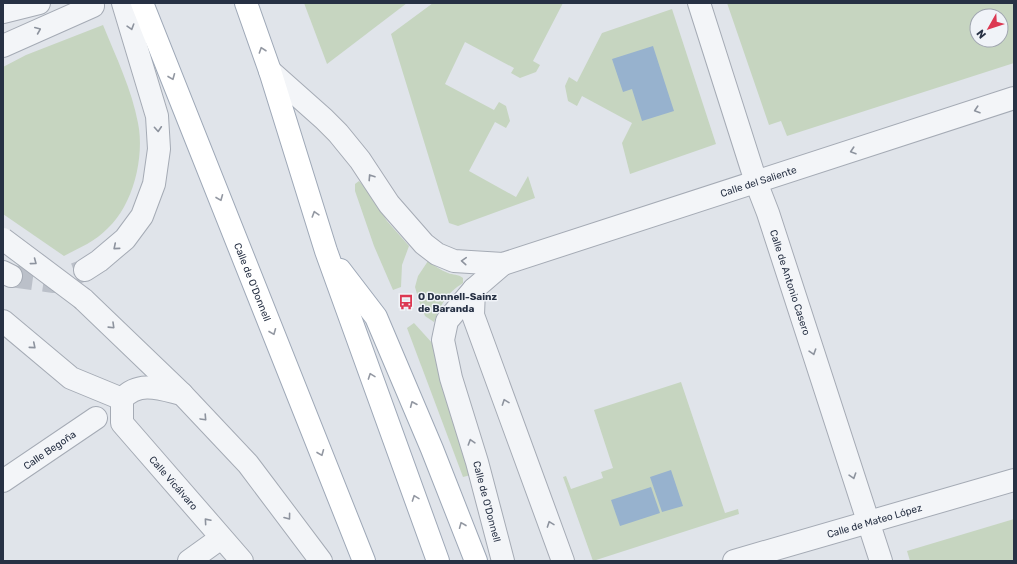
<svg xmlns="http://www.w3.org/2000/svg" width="1017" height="564" viewBox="0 0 1017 564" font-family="Rubik,sans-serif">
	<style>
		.green { fill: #c6d5c0; fill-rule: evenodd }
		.water { fill: #97b2ce }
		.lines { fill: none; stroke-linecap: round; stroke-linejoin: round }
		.minor-tunnel { stroke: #bbc0c9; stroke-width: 22; stroke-dasharray: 22 11; stroke-linecap: butt }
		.minor-casing { stroke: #a5abb5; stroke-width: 24 }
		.major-casing { stroke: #9ea8b7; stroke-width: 24 }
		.minor { stroke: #f3f5f8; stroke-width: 22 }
		.major { stroke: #fff; stroke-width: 22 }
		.minor-bridge-casing { stroke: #a5abb5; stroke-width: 24; stroke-linecap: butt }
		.minor-bridge { stroke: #f3f5f8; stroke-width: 22 }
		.oneway { stroke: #8d939e }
		.oneway2 { stroke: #9398a2 }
		.labels { text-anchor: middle; stroke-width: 3; stroke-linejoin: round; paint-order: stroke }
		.street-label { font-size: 10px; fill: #273144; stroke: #f0f3f8 }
		.poi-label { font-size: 10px; font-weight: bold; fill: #273144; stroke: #f0f3f8; text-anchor: start }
	</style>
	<rect width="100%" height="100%" fill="#e0e4ea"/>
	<g class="green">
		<polygon points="304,3 407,3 327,64"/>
		<polygon points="433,3 563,3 533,61 540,65 536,72 520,78 511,73 514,68 465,42 445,84 494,110 499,102 506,106 510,121 506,128 495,122 469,171 516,197 528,176 535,198 458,226 449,223 391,34"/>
		<path d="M727 3H1014V63L787 136 781 121 769 125ZM977 16H1001V40H977Z"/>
		<polygon points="672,9 716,144 630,174 622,143 632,123 582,96 577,106 568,101 565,86 569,77 577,82 602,33"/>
		<path d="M103 25C116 57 132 90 138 123 145 157 133 205 108 228 96 241 79 248 64 256L3 214V67L26 55Z"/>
		<polygon points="359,181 370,193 387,221 409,246 402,265 401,287 393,290 374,246 355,191 355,184"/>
		<path d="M428 261C434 265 440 270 448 273 453 275 458 274 463 278V283C447 293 441 304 434 322L425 316 419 301 415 287 418 276Z"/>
		<polygon points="414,323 433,344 471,475 463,477 407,328"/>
		<polygon points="681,382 725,513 738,509 739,514 593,561 563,477 566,476 571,489 603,478 601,472 613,468 594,410"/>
		<polygon points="1014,519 1014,561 910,561 907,551"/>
	</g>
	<g class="water">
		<polygon points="653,46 674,111 642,121 632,89 623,92 612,59"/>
		<polygon points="671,470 683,506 662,512 650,477"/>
		<polygon points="651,487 660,513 620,526 611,500"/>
	</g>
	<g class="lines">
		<polyline class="minor-tunnel" points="11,276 54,282 85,270"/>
		<g class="minor-casing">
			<g id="minor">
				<path id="s1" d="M699 3 756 182 768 213 881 561"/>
				<polyline points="3,12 39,3"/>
				<polyline points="3,46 93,6"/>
				<path id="s2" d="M270 71 324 119 338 133 360 160 389 204 424 244 437 254 454 261 503 264 1014 98"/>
				<path id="s3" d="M503 264 474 289 447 321 443 340 451 378 477 462 503 561"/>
				<polyline points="85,270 99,261 125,239 142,216 154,184 159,149 157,116 123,3"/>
				<polyline points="3,272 11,276"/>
				<polyline points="474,289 473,315 563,561"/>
				<polyline points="83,299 182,394 248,464 321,561"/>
				<polyline points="3,321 71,378 122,399"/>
				<path id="s4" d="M182 394C161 389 139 380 122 399V423L242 561"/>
				<path id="s5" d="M3 481 96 418"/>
				<polyline points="189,561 221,538"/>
				<path id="s6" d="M734 561 1014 480"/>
			</g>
		</g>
		<g class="major-casing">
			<g id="major">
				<path id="s7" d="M142 3 364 561"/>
				<polyline points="246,3 270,71 326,251 438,561"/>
				<polyline points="340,270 376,317 432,449 476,561"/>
			</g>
		</g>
		<use href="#minor" class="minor"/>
		<use href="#major" class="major"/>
		<g class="minor-bridge-casing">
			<polyline id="minor-bridge" points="3,239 83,299"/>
		</g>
		<use href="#minor-bridge" class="minor-bridge"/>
	</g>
	<defs><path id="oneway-chevron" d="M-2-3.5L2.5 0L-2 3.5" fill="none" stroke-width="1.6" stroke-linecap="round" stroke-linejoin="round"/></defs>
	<g class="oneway">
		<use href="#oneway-chevron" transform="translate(131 27) rotate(73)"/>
		<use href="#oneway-chevron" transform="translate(38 30) rotate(-23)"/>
		<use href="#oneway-chevron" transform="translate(977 110) rotate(162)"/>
		<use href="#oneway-chevron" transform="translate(158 129) rotate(86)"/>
		<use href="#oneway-chevron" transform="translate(853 151) rotate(162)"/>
		<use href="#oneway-chevron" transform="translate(371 177) rotate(-123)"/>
		<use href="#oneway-chevron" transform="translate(116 247) rotate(140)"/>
		<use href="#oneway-chevron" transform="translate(464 261) rotate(-176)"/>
		<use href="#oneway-chevron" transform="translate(34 262) rotate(37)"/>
		<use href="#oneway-chevron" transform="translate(112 326) rotate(44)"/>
		<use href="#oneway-chevron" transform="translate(33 346) rotate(40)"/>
		<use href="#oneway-chevron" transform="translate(813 352) rotate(72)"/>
		<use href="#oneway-chevron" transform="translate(505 402) rotate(-110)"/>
		<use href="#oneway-chevron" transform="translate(204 418) rotate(47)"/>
		<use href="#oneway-chevron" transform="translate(471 442) rotate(-107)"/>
		<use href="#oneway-chevron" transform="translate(853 476) rotate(72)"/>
		<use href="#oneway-chevron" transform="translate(288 517) rotate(53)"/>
		<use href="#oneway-chevron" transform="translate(207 521) rotate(-131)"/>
		<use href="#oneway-chevron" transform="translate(550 524) rotate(-110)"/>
	</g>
	<g class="oneway2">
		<use href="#oneway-chevron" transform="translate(262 50) rotate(-109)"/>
		<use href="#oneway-chevron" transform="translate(172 77) rotate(68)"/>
		<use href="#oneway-chevron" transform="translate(220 198) rotate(68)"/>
		<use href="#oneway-chevron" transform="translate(315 214) rotate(-107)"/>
		<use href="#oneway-chevron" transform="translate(273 332) rotate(68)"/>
		<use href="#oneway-chevron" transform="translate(371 376) rotate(-110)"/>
		<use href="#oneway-chevron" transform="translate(413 404) rotate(-113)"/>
		<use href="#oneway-chevron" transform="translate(321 453) rotate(68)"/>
		<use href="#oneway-chevron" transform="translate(415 498) rotate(-110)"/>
		<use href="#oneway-chevron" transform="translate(462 525) rotate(-112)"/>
	</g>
	<defs>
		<g id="bus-bare" transform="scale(1.2)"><path d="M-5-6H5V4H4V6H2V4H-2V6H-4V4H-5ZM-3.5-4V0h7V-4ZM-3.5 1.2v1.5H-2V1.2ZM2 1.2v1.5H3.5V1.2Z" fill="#dc3852" stroke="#f0f3f8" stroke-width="2.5" paint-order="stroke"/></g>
	</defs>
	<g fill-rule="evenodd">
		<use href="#bus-bare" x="406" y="302"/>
	</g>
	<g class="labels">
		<g class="street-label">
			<text dy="4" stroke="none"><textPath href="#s2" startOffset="585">Calle del Saliente</textPath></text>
			<text dy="4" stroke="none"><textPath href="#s7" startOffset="300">Calle de O'Donnell</textPath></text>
			<text dy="4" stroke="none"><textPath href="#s1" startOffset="294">Calle de Antonio Casero</textPath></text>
			<text dy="4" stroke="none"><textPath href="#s5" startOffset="56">Calle Begoña</textPath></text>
			<text dy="4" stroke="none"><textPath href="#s4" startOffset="167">Calle Vicálvaro</textPath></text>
			<text dy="4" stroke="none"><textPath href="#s3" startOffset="267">Calle de O'Donnell</textPath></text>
			<text dy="4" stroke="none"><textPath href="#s6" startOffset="146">Calle de Mateo López</textPath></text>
		</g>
		<g class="poi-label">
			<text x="418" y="300">O Donnell-Sainz<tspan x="418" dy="12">de Baranda</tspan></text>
		</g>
	</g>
	<rect width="1017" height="564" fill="none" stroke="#273144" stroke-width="8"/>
	<g transform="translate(989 28) rotate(231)"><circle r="19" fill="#f0f3f8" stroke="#a0a5b0"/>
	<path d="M0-3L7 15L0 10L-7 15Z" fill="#dc3852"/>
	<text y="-6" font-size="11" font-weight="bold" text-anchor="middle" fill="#273144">N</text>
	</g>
</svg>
